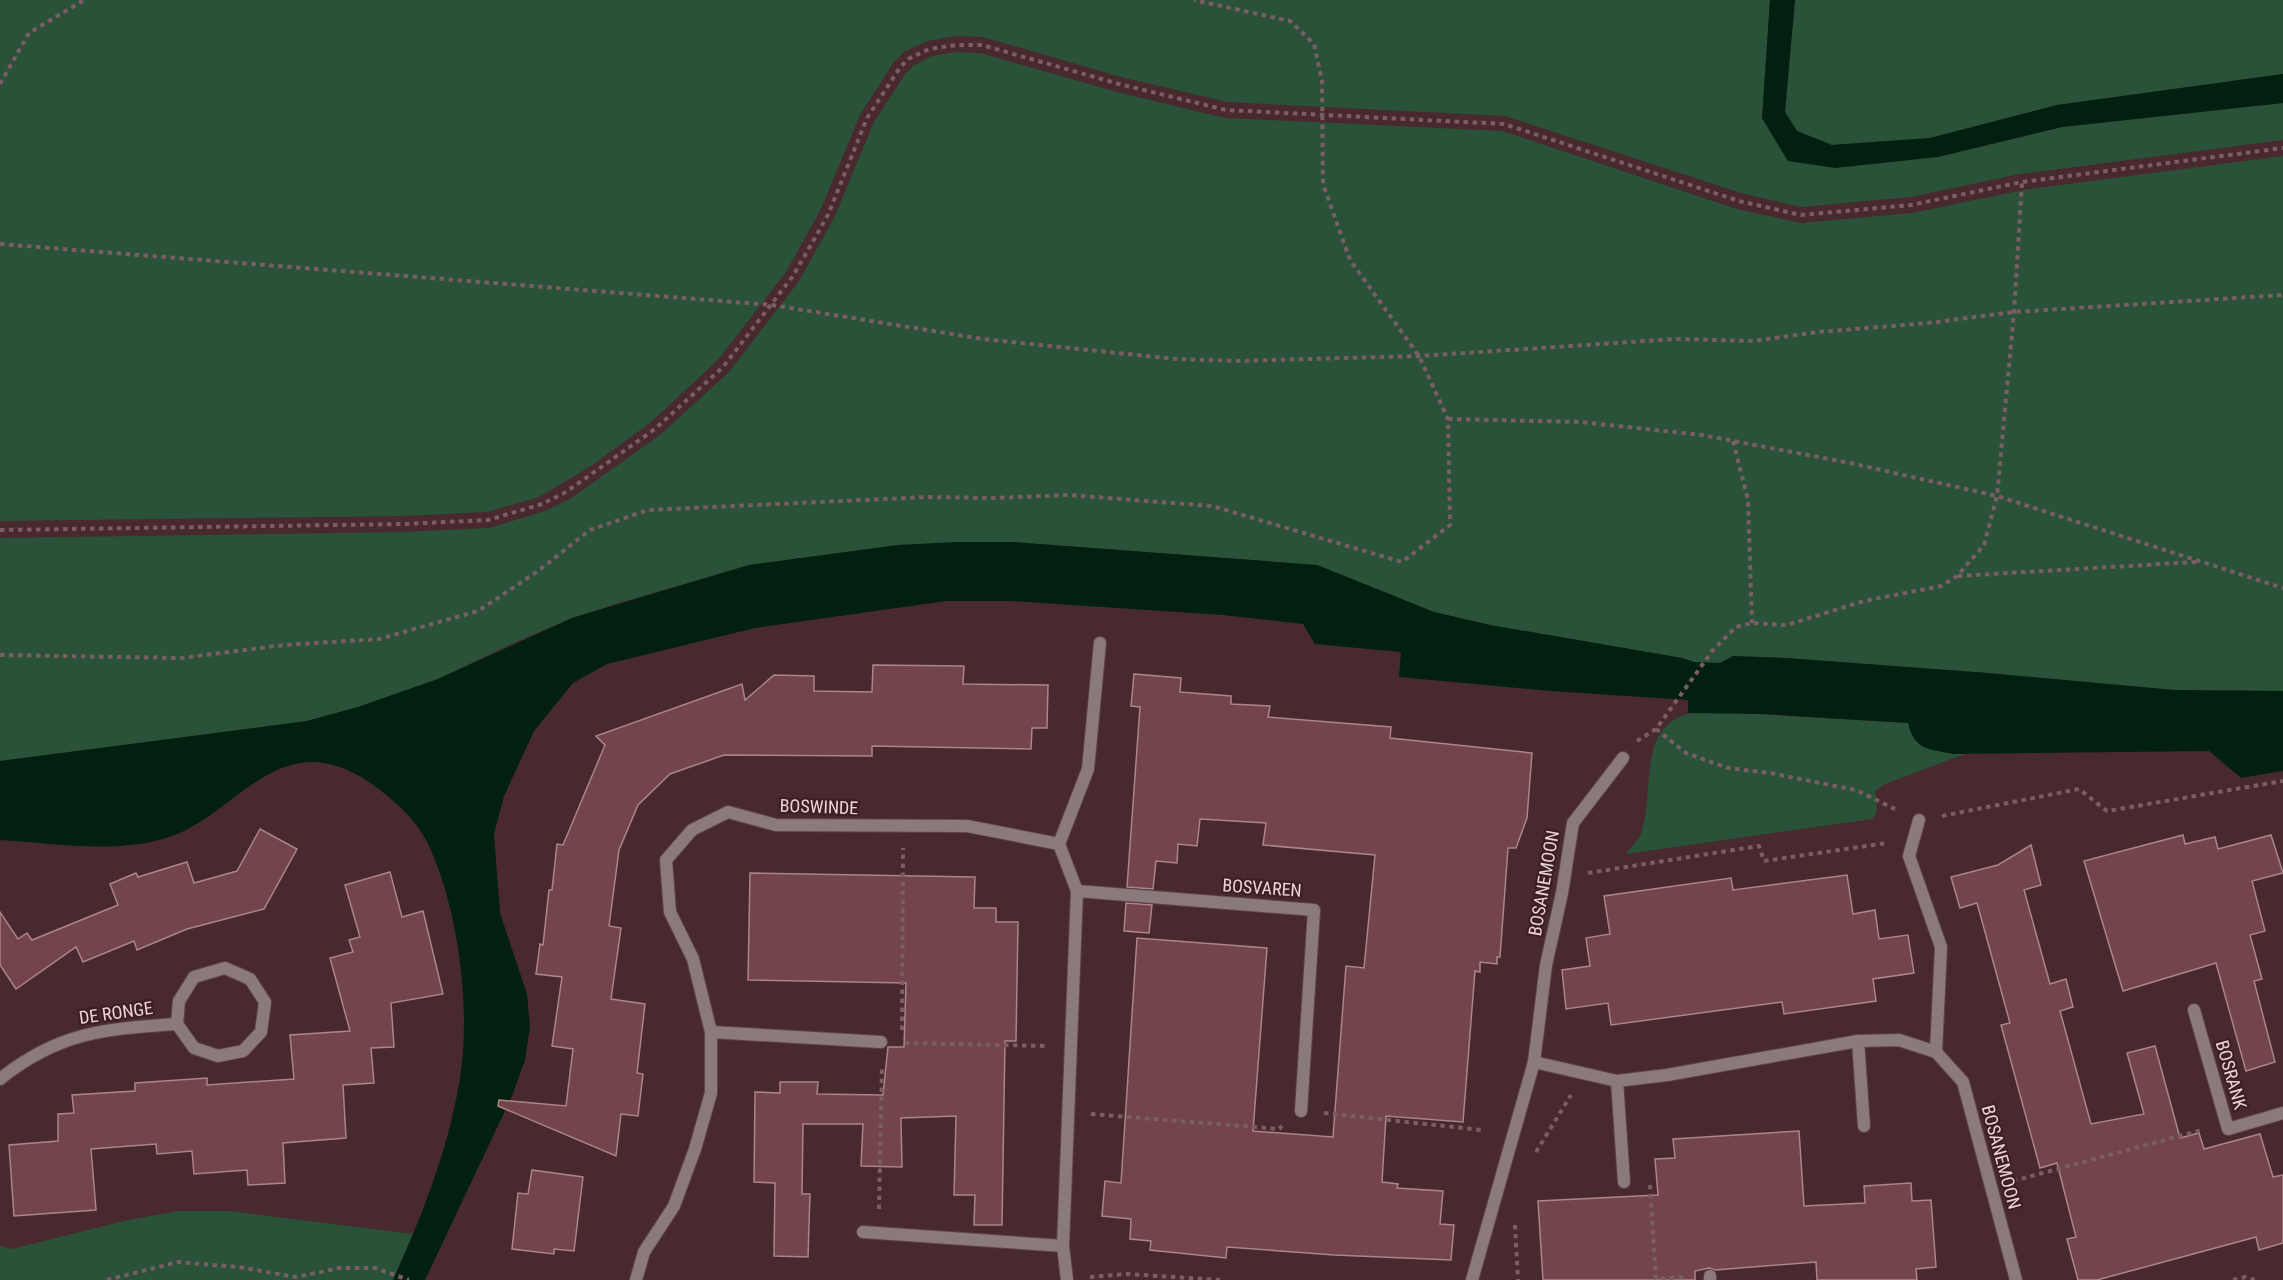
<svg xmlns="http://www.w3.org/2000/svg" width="2283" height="1280" viewBox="0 0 2283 1280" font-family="'Roboto Condensed',sans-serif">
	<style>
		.green { fill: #2a5238 }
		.water { fill: #02200f }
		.building { fill: #73454b; stroke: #aa8589; stroke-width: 1.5 }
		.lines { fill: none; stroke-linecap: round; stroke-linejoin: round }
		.lane-casing { stroke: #624548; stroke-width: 14 }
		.street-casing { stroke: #624548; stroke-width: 14 }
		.path { stroke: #7a5e62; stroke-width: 4; stroke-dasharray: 4.5 4.5; stroke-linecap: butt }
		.lane { stroke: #8b7a7b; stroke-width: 12 }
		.street { stroke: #8b7a7b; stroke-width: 12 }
		.labels { text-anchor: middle; stroke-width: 4.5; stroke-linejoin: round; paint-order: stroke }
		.street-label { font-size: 18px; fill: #ead5d7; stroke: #3d1f23 }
	</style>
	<rect width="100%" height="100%" fill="#48292d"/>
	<g class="green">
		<polygon points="0,0 1770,0 1762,118 1788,161 1938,157 2062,127 2283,103 2283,140 2020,174 1910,197 1801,207 1741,193 1505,116 1227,102 1121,77 983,37 955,36 927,41 904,52 893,63 860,115 820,211 786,272 717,361 650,423 591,466 539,497 487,512 404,516 0,521"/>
		<polygon points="1795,0 2283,0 2283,74 2057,105 1930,138 1832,145 1797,131 1785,112"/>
		<polygon points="956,52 980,53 1117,92 1225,118 1502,131 1737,209 1801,223 1912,213 2023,190 2283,156 2283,691 2174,690 1988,673 1786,658 1733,656 1720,663 1694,662 1682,658 1490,625 1434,612 1317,565 1014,542 898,545 749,565 615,604 572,618 511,644 438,679 358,707 307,721 0,761 0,538 405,532 489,528 545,511 570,499 660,435 729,372 799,281 834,218 874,122 906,73 913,66 932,56"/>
		<path d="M1702 711 1909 723 1954 754H1965L1885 784 1875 791 1877 812 1872 819 1626 854C1631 847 1640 839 1642 831 1656 783 1634 719 1702 711Z"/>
		<polygon points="178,1211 229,1211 413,1234 393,1280 0,1280 0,1246 12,1249 124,1221"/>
	</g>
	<g class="water">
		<polygon points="1770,0 1795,0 1785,112 1797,131 1832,145 1930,138 2057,105 2283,74 2283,103 2062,127 1938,157 1835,168 1788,161 1762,118"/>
		<path d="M956 542H1014L1317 565 1434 612 1490 625 1682 658 1694 662 1720 663 1733 656 1786 658 1988 673 2174 690 2283 691V771L2241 778 2209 751 1954 754C1930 749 1914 751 1908 723L1763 714 1688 713V700L1551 691 1399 677 1401 652 1315 644 1303 624 1223 615 1011 601H946L755 628 607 664 573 683 534 731 504 796 494 834 500 913 527 994 530 1027 525 1060 512 1096 425 1280H393C423 1214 451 1143 461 1071 470 1002 458 909 429 846 418 821 393 799 372 784 356 773 336 763 316 762 261 760 225 815 177 834 123 856 56 843 0 840V761L307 721 358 707 438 679 572 618 749 565 898 545Z"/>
	</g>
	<g class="building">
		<polygon points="873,665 964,666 963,684 1048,685 1047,728 1032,728 1031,749 872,746 872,756 724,755 670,774 638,805 619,850 609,926 621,928 611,999 645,1004 637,1073 643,1074 638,1116 621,1114 616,1156 498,1106 499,1100 566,1106 573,1049 552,1046 562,977 536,974 540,944 543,945 549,890 552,890 557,844 563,845 605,745 596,736 742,684 745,700 774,675 814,676 814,691 872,692"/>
		<polygon points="1134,674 1181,678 1180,692 1231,696 1231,704 1270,706 1268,717 1391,727 1390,738 1532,753 1527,818 1516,848 1508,848 1500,957 1497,957 1497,964 1480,962 1480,972 1475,971 1463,1122 1386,1116 1382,1182 1398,1184 1397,1188 1443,1191 1440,1224 1454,1225 1451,1260 1334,1255 1227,1247 1226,1258 1150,1250 1151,1241 1130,1239 1131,1219 1102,1216 1105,1181 1121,1183 1137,938 1267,948 1253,1131 1333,1137 1346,966 1364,968 1375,855 1263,845 1266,823 1200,819 1197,846 1178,844 1177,863 1156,861 1153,889 1127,887 1140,707 1131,706"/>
		<polygon points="260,829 297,849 264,909 187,929 137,950 134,941 83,962 76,947 16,989 0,965 0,912 18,939 27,933 32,940 118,905 110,884 136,873 138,877 187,862 194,883 237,871"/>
		<polygon points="2183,835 2185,844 2215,837 2218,849 2271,835 2283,873 2252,881 2265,931 2250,935 2262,979 2254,981 2275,1062 2246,1071 2216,963 2123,991 2084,861"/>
		<polygon points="2031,845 2041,885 2024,890 2050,984 2066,979 2073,1007 2060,1011 2091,1124 2144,1114 2127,1053 2155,1046 2180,1138 2199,1133 2204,1149 2260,1134 2273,1177 2283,1175 2283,1243 2259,1250 2256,1237 2097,1280 2078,1280 2067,1239 2076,1237 2057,1163 2040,1168 2001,1025 2010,1023 1977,903 1960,908 1951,877 1998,865"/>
		<polygon points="390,872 402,917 423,911 443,994 391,1003 394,1047 371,1048 374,1083 343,1085 346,1138 283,1143 285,1183 248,1185 247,1170 194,1174 192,1151 157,1154 156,1144 91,1149 96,1210 14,1216 9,1145 58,1141 58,1114 74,1113 72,1095 135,1091 135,1083 207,1078 207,1085 294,1079 290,1035 350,1031 330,958 353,952 349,940 360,937 345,885"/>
		<polygon points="750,873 975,877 974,908 996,908 996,922 1018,922 1016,1041 1005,1041 1002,1225 974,1225 975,1195 954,1195 956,1116 901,1118 902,1167 861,1166 863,1124 803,1124 802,1194 810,1194 808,1257 774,1256 775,1183 754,1182 755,1092 780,1093 780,1082 818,1082 817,1094 883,1095 888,1047 904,1047 906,983 748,980"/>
		<polygon points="1847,875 1853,914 1875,910 1879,939 1908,935 1914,973 1873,979 1876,1001 1784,1014 1782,1002 1611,1025 1608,1003 1566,1009 1562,970 1590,966 1586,938 1610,934 1604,896 1731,878 1733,890"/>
		<polygon points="1126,903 1152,905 1149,933 1124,931"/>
		<polygon points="1799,1131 1804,1206 1865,1203 1864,1186 1911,1183 1912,1201 1931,1200 1936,1267 1916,1269 1917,1280 1817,1280 1816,1262 1715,1270 1709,1268 1695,1271 1695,1280 1543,1280 1538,1201 1658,1195 1655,1159 1675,1158 1673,1139"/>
		<polygon points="532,1170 583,1177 574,1251 554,1249 554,1254 512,1249 518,1193 528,1194"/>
	</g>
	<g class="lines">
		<g class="lane-casing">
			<g id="lane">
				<polyline points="1919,820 1909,856 1941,947 1936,1052"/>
				<polyline points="1059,844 1088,769 1100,643"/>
				<polyline points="1077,891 1314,910 1301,1111"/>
				<polyline points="2194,1010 2228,1129 2283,1113"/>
				<polyline points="711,1032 881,1042"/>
				<polyline points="1858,1041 1864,1126"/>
				<polyline points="1617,1081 1624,1182"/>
				<polyline points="863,1232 1063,1246"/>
				<polyline points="1710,1276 1710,1280"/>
			</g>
		</g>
		<g class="street-casing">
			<g id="street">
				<polygon points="225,968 250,979 265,1002 261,1032 243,1051 218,1056 194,1048 177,1024 179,1001 194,977"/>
				<polyline points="1534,1062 1546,965 1562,893 1573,823 1623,758"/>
				<path d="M0 1079C59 1032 104 1029 177 1024"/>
				<polyline points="636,1280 644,1252 674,1206 695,1149 711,1093 711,1032 693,959 670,912 666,860 692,830 728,812 776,825 967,826 1059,844 1077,891 1063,1246 1067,1280"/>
				<polyline points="1472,1280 1534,1062 1617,1081 1667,1075 1858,1041 1899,1040 1936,1052 1963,1082 2016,1280"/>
			</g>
		</g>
		<g class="path">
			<polyline points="0,84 29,33 84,0"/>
			<polyline points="0,244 772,305 983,339 1175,359 1240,361 1419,356 1676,339 1753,341 1818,332 1928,323 2014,312 2283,295"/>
			<polyline points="1448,419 1580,422 1702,435 1850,463 1997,496 2283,588"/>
			<polyline points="1733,441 1748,500 1752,623"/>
			<polyline points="0,530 404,524 488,520 542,504 566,492 655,429 723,367 793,276 828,215 867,118 899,69 908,59 929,49 956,45 982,45 1119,84 1226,110 1504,124 1739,201 1801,215 1911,205 2022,182 2283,148"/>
			<polyline points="1958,576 2196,562"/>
			<polyline points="0,655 181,658 284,645 379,639 478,611 538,571 590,530 648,510 927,497 994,498 1068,495 1212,506 1402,562 1450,525 1448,419 1419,356 1350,260 1323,184 1322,81 1314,44 1290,21 1194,0"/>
			<polyline points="1656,729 1686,753 1728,768 1770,773 1856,790 1899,811"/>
			<polyline points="1637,741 1656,729 1713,650 1736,627 1752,623 1787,625 1864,601 1941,586 1957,576 1984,545 1997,496 2014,312 2022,182"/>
			<polyline points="1942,816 2079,789 2107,811 2283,781"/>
			<polyline points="1588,873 1759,846 1764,861 1887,843"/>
			<polyline points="902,1030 903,848"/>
			<polyline points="905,1043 1048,1046"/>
			<polyline points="1324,1113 1481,1130"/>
			<polyline points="1091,1114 1279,1129 1282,1126"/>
			<polyline points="1536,1152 1571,1095"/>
			<polyline points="2013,1181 2202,1130"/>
			<polyline points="1650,1185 1656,1279 1686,1277"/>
			<polyline points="879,1209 882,1066"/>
			<polyline points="1515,1225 1518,1280"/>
			<polyline points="1090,1277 1127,1274 1221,1280"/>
			<polyline points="107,1280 178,1262 238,1267 296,1277 340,1268 375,1268 409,1280"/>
			<polyline points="2233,1280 2245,1277 2255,1280"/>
		</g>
		<use href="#lane" class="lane"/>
		<use href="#street" class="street"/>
	</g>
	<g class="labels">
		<g class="street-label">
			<text transform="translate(819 807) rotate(2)" y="6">BOSWINDE</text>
			<text transform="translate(1544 883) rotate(-80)" y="6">BOSANEMOON</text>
			<text transform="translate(1262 888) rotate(4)" y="6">BOSVAREN</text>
			<text transform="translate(116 1013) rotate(-8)" y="6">DE RONGE</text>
			<text transform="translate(2231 1075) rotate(74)" y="6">BOSRANK</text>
			<text transform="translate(2001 1157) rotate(75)" y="6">BOSANEMOON</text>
		</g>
	</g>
</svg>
